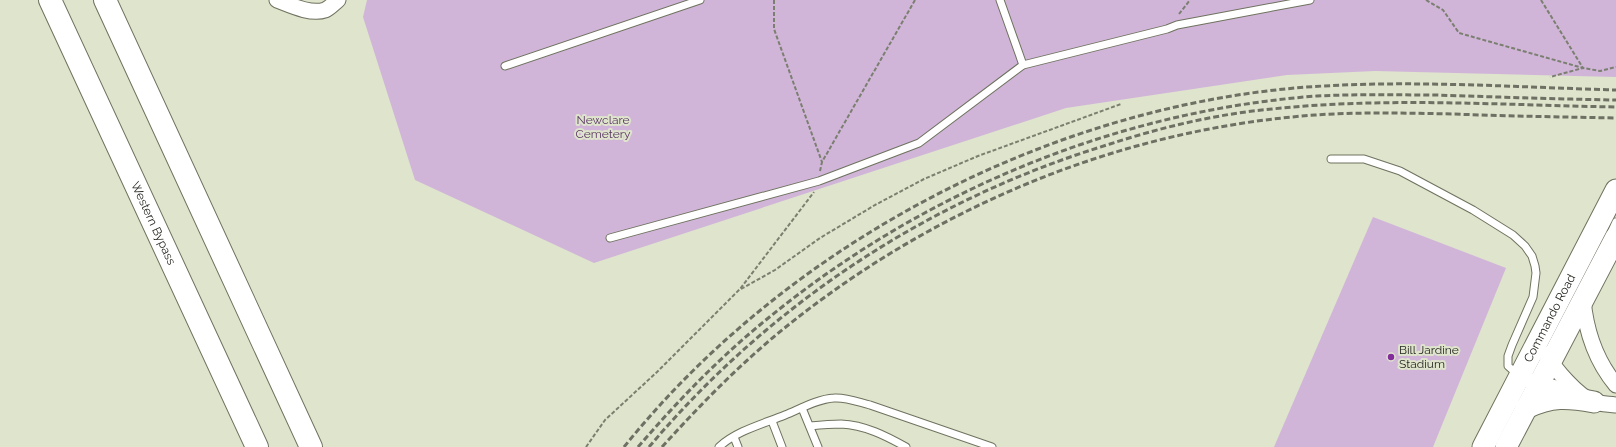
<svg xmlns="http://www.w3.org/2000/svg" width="1616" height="447" viewBox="0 0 1616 447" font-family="Raleway,sans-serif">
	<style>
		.green { fill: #d0b5d9 }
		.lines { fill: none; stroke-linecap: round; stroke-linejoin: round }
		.service-casing { stroke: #6e725e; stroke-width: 9 }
		.minor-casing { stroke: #6e725e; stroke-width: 17 }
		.secondary-casing { stroke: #6e725e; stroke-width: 23 }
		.motorway-casing { stroke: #6e725e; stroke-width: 24 }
		.path { stroke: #7b7f6f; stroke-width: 2; stroke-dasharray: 4 2; stroke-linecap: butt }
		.service { stroke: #fff; stroke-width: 7 }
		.minor { stroke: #fff; stroke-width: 15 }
		.secondary { stroke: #fff; stroke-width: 21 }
		.motorway { stroke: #fff; stroke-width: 22 }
		.rail { stroke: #6d7062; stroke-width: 3; stroke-dasharray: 6 3; stroke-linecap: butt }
		.poi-dot { fill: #832d9b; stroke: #dfe4cd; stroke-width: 1.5 }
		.labels { text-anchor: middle; stroke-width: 4; stroke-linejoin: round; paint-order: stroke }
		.park-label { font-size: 12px; fill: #593564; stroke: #dfe4cd }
		.street-label { font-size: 12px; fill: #1f2119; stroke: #dfe4cd }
		.poi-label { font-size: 12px; fill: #1f2119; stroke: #dfe4cd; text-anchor: start }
	</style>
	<rect width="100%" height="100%" fill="#dfe4cd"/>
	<g class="green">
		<polygon points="367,0 1616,0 1616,77 1375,71 1287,75 1066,108 594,263 415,180 363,17"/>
		<polygon points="1373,217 1506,268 1433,447 1274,447"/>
	</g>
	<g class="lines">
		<g class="service-casing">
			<g id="service">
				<polyline points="1000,0 1023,65"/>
				<polyline points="505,66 700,0"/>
				<polyline points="1331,159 1364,159 1400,171 1473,210 1513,235 1525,246 1532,256 1535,266 1536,273 1533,297 1512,345 1508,356 1508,366 1518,375"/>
				<polyline points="1610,235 1616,222"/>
				<polyline points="610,238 819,181 919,143 1023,65 1167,29 1177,25 1310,0"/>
				<polyline points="802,408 818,447"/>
				<polyline points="772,421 782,447"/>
				<path d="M810 426C820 425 831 424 841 424 865 425 886 436 906 447"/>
				<polyline points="734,437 738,447"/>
				<path d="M719 447C736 431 763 424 785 415 800 409 817 399 834 398 846 397 858 402 870 405L992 447"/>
			</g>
		</g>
		<g class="minor-casing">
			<g id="minor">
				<path d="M277 0C290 5 311 15 325 10 330 8 334 3 338 0"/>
				<path d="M1583 300C1586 331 1596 361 1616 385"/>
				<path d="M1546 354C1555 369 1577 396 1594 402 1601 404 1609 404 1616 405"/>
				<polyline points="1530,381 1574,393"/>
			</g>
		</g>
		<g class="secondary-casing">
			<g id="secondary">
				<path d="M1526 408C1552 396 1567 397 1594 402"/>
				<path id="s1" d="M1483 447 1616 190"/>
				<polyline points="1506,447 1616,237"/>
			</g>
		</g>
		<g class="motorway-casing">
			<g id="motorway">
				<path id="s2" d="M50 0 257 447"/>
				<polyline points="105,0 311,447"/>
			</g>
		</g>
		<g class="path">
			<polyline points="774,0 774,29 822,162"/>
			<polyline points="1426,0 1443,10 1459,33 1583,68 1600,71 1616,67"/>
			<polyline points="1541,0 1583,68 1550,77"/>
			<polyline points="1179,14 1190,0"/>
			<polyline points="820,171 822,162 915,0"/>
			<polyline points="741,289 775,270 820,238 875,205 924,179 978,156 1121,104"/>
			<polyline points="586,447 605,420 657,372 740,289 814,192"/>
		</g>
		<use href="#service" class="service"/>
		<use href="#minor" class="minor"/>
		<use href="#secondary" class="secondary"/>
		<use href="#motorway" class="motorway"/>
		<g class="rail">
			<path d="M624 447C785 247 1040 111 1295 88 1402 79 1509 87 1616 90"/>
			<path d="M638 447C676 403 716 361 761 324 917 194 1114 111 1317 96 1356 94 1396 95 1436 95 1496 97 1556 99 1616 100"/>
			<path d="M649 447C771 303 929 199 1110 144 1162 127 1217 114 1272 109 1385 97 1502 105 1616 107"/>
			<path d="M662 447C701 404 742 362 787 326 938 205 1122 129 1315 115 1360 112 1406 113 1452 114 1507 116 1561 117 1616 118"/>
		</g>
	</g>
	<circle class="poi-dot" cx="1391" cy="357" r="4"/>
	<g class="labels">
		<g class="park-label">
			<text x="603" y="124">Newclare<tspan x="603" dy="14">Cemetery</tspan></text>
		</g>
		<g class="street-label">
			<text dy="4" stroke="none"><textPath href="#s2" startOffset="246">Western Bypass</textPath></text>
			<text dy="4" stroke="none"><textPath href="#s1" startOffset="145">Commando Road</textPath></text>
		</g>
		<g class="poi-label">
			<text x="1399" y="354">Bill Jardine<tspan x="1399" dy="14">Stadium</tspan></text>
		</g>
	</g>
</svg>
